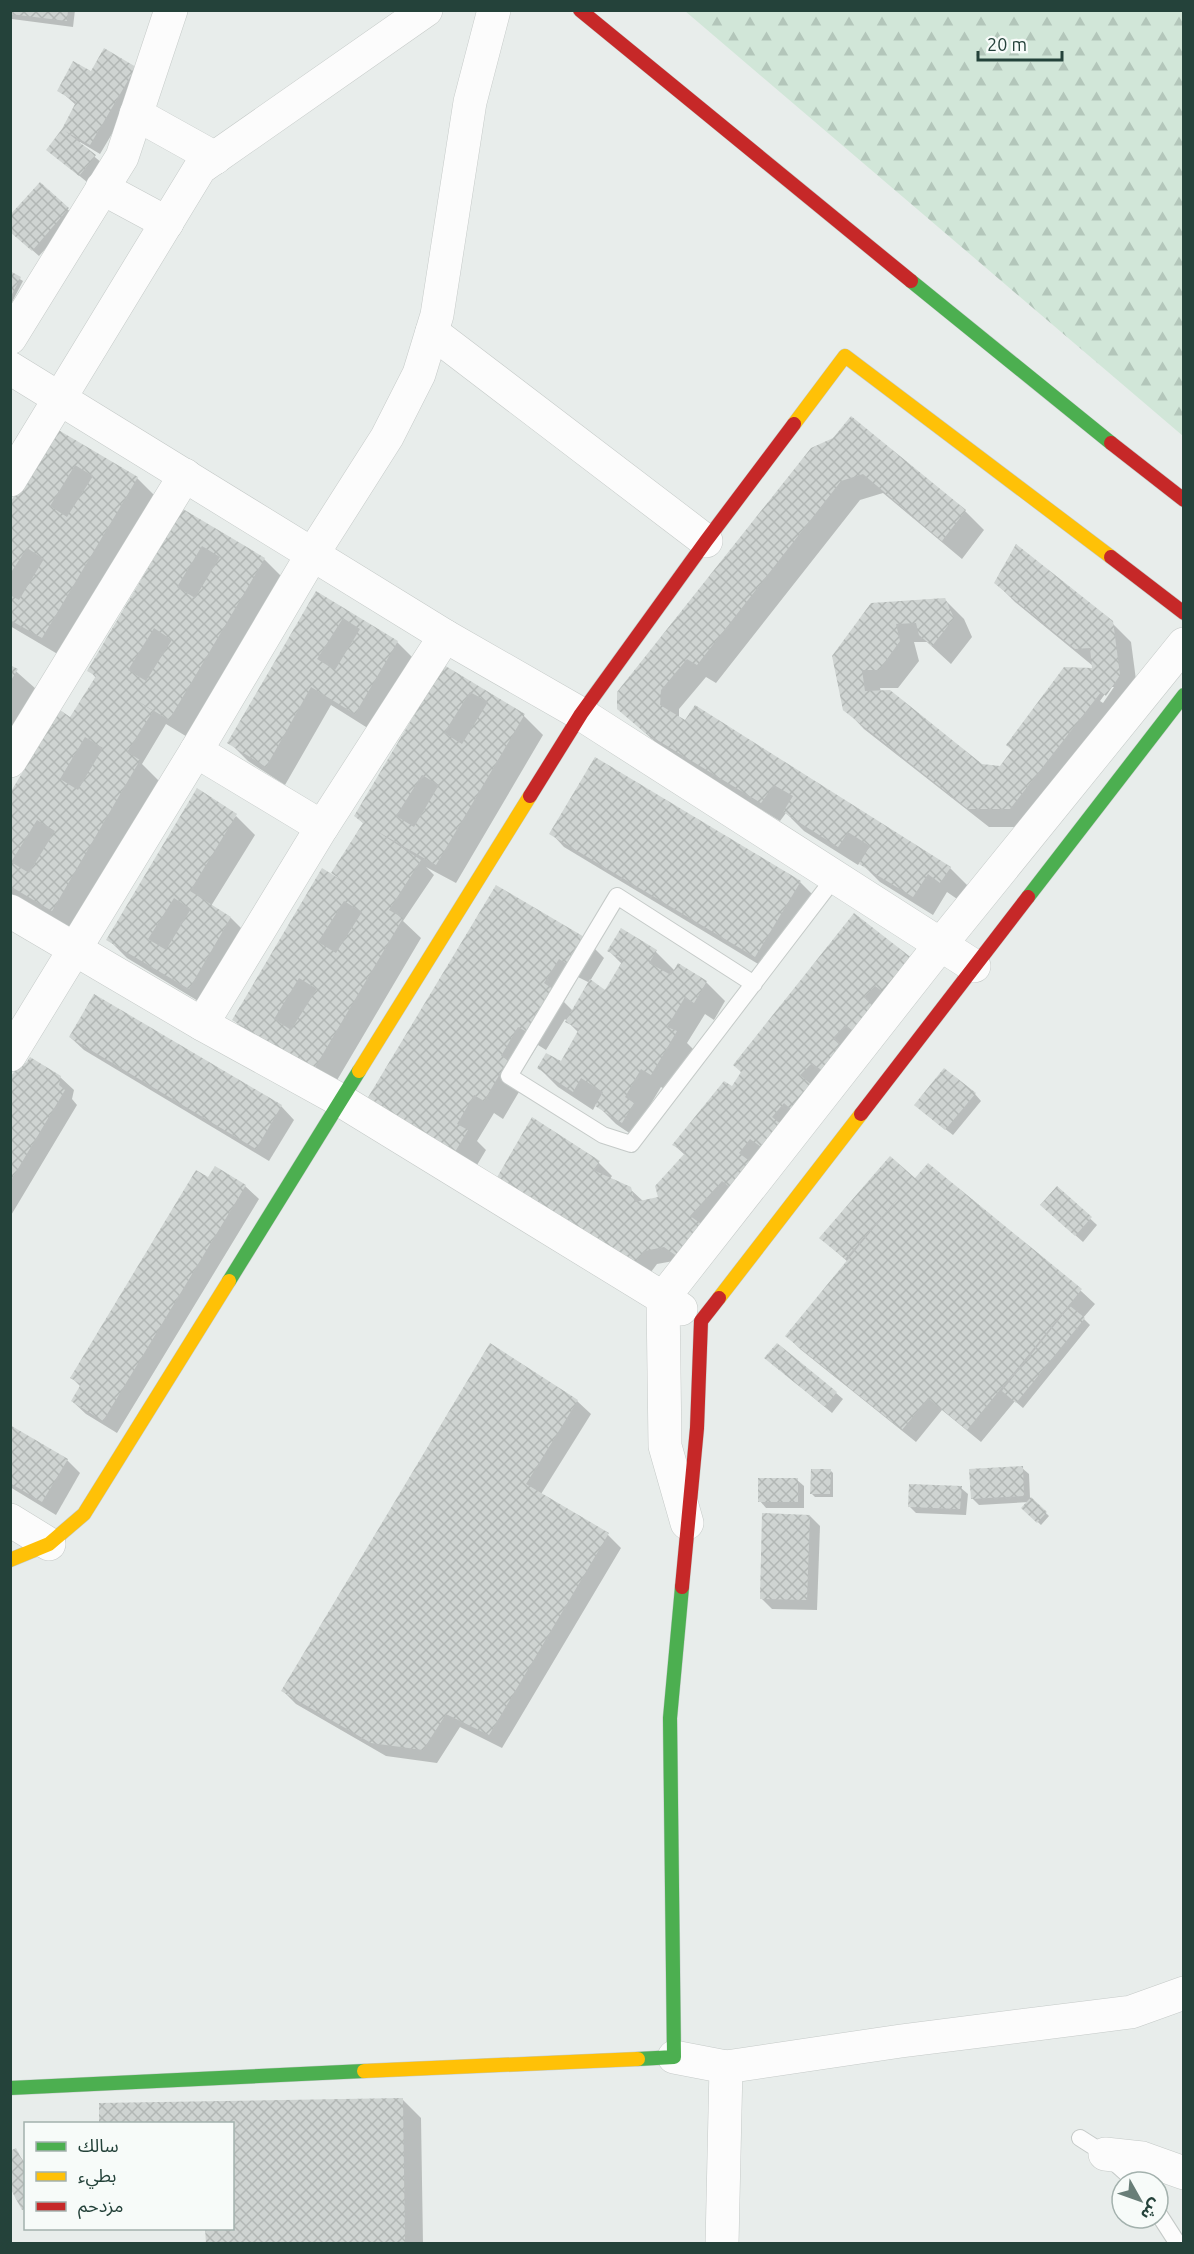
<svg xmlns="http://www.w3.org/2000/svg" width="1194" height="2254" viewBox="0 0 1194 2254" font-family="Ubuntu,'Noto Sans Arabic',sans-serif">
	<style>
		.forest { fill: url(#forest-firs) }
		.shadow { fill: #0003; fill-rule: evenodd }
		.building { fill: url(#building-cross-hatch); fill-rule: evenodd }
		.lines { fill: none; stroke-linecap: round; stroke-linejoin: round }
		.lane-casing { stroke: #c5cac8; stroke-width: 18 }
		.street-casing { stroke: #c5cac8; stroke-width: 34 }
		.fast-casing { stroke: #c3cbc8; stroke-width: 15 }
		.slow-casing { stroke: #c3cbc8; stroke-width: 15 }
		.jam-casing { stroke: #c3cbc8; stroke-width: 15 }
		.lane { stroke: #fcfcfc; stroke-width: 16 }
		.street { stroke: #fcfcfc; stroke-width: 33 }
		.fast { stroke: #4caf50; stroke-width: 14 }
		.slow { stroke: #ffc107; stroke-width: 14 }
		.jam { stroke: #c62828; stroke-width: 14 }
	</style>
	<defs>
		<pattern id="forest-firs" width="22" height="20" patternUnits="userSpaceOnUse" patternTransform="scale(1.5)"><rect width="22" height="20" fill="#d1e6d8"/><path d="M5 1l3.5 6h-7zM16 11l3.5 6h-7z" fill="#b3c6ba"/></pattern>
		<pattern id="building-cross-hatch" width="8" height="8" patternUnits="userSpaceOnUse" patternTransform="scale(1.5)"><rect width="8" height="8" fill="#cfd4d2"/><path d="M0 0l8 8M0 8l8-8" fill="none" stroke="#b2b7b5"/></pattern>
	</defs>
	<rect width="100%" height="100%" fill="#e8edeb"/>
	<polygon class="forest" points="685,11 1183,11 1183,436"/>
	<g class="shadow">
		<polygon points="10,10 75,10 73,27 12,19"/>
		<polygon points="104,50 145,78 100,154 80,142 79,144 102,163 87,182 55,156 64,129 76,105 59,90 91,73"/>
		<polygon points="40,184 75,216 39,256 11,231"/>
		<polygon points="10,273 23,281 11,304 10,304"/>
		<polygon points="56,430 137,478 156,497 61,656 10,626 10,506"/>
		<polygon points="812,449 965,511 984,530 962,559 883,493 860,500 716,683 706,677 679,709 679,717 950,868 969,887 960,901 947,892 933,915 880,882 860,862 858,865 804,831 786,813 780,821 665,751 618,708"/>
		<polygon points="183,511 264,559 283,578 189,738 166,724 142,764 159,781 72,929 10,893 10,796 71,719 96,678 89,670"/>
		<path d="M996 583 1112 623 1131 642 1138 695 1029 827H989L864 729 845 709 872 605 945 600 964 619 972 637 951 664 927 642H914L919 661 898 688H880L881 692 982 765 1001 768 1093 670V666L1015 602ZM1110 687H1114L1103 703 1100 701Z"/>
		<polygon points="317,593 397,642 416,661 374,732 331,705 285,785 248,761 229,742"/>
		<polygon points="10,666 36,689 10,733"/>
		<polygon points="444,667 524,716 543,735 456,883 426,867 434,875 403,921 421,938 333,1087 253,1039 234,1020 341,880 333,872 364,824 356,816"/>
		<polygon points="236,816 255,835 211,906 231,918 250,937 208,1007 127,958 108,939"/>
		<polygon points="551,833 800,882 813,895 768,970 564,847"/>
		<path d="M585 939 604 958 590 981 606 992 622 964 609 951 656 952 675 971 706 982 725 1001 714 1020 705 1014 687 1043 695 1051 671 1093 661 1087 644 1115 641 1141 616 1124 596 1104 593 1110 558 1087 539 1068 562 1063 579 1033 565 1019 546 1050 538 1045 520 1074 526 1080 503 1119 494 1113 477 1141 486 1150 474 1170 368 1099ZM578 977 590 983 573 1011 564 1002Z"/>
		<polygon points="912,961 679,1260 657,1264 648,1276 512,1192 533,1120 599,1163 612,1176 610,1179 630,1189 644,1202 659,1198 685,1155 674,1145 732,1089 742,1072"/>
		<polygon points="70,1037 281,1106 294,1120 269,1161 84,1050"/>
		<polygon points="60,1077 74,1090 72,1099 77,1105 10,1217 10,1081"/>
		<polygon points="975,1094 981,1101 953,1135 922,1111"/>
		<polygon points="928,1165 1081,1291 1095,1304 1083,1318 1090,1325 1023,1408 1015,1401 981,1442 942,1410 916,1442 800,1349 787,1336 848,1262 831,1247 915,1180"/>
		<polygon points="215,1168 245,1186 259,1199 117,1433 86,1414 72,1401 81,1387 72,1378"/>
		<polygon points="1057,1188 1097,1225 1083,1242 1048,1211"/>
		<polygon points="491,1345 577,1401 591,1414 541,1494 608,1535 621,1548 502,1748 460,1727 437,1763 386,1756 296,1704 283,1691"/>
		<polygon points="773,1364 836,1393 843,1399 832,1413"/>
		<polygon points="10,1426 67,1460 80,1473 56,1515 10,1487"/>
		<polygon points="1022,1468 1029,1474 1030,1498 1049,1516 1041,1525 1023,1508 1029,1502 979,1505 972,1498"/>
		<polygon points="830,1470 833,1473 833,1497 815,1497 812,1494"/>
		<polygon points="797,1480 804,1486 804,1508 766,1508 760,1501"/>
		<polygon points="961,1488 968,1494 966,1515 916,1513 909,1506"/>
		<polygon points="810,1516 820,1526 817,1610 772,1609 762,1599"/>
		<polygon points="402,2099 421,2118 423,2244 207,2244 232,2228"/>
		<polygon points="15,2150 26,2164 26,2212 23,2209"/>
	</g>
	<g class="building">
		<polygon points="10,10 68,10 67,21 10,14"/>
		<polygon points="104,48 136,67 90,145 65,131 96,155 79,176 46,150 62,129 76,102 57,91 73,61 91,71"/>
		<polygon points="40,182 69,208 32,251 10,232 10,215"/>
		<polygon points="10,271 21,277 10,298"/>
		<polygon points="851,416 966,510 942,541 863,474 841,481 697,665 687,659 661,690 660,705 685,720 695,705 951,867 940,883 928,874 913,897 859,864 870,846 848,832 838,847 783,812 793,796 774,785 761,803 644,732 617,709 617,692 811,448 833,438"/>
		<path d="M55 428 138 477 42 638 10 620V595L19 600 44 559 27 548 10 574V503ZM75 465 93 476 67 517 50 506Z"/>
		<path d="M183 509 265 558 169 720 128 695 153 711 127 752 140 760 52 911 10 886V793L60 710 70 717 96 676 87 671ZM202 546 220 557 195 598 177 587ZM154 628 172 640 146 681 128 670ZM85 737 103 748 78 790 60 779ZM37 820 55 831 29 873 11 862Z"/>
		<polygon points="1016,544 1113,621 1120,675 1106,696 1101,692 1010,809 968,809 843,710 832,656 871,603 945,598 954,618 932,646 919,635 916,623 896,624 900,641 879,670 862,670 865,691 890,690 982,764 1000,766 1012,750 1006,745 1064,667 1092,668 1090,648 1075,649 994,583"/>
		<path d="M316 591 398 641 355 714 311 687 266 767 227 743ZM343 618 360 629 335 670 317 659Z"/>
		<polygon points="10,665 18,669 10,682"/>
		<path d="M444 665 525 714 436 865 375 830 421 860 389 910 403 918 314 1069 232 1020 322 868 351 886 331 873 363 823 354 816ZM470 692 488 702 462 744 444 733ZM422 775 439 785 414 827 396 816ZM344 901 362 912 336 953 318 942ZM299 978 317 989 291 1030 274 1019Z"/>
		<polygon points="595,757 801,881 755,957 549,834"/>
		<path d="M197 788 237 814 190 891 231 917 189 989 106 940ZM174 898 191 909 166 950 148 939Z"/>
		<polygon points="496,885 586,938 569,965 559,959 544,983 553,989 527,1032 518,1027 501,1056 508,1060 484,1101 474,1095 457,1124 468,1130 455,1152 367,1099"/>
		<polygon points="854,913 913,959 886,994 875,986 864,997 875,1007 855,1032 845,1025 833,1039 843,1047 824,1072 812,1063 800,1075 813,1086 793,1111 784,1103 772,1117 782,1125 764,1149 750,1139 739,1153 752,1163 732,1189 722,1181 690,1216 703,1225 678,1257 664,1247 644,1251 634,1264 496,1179 532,1117 600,1161 593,1170 631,1187 635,1202 658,1197 655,1186 686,1152 672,1145 724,1081 732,1086 741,1072 733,1065"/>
		<polygon points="621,928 657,950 649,963 671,975 678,963 707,981 694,1003 685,997 667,1027 677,1031 651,1075 641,1069 625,1097 634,1103 622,1123 595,1106 603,1092 581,1078 573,1092 537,1068 546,1053 561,1061 579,1029 565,1022 590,979 605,990 623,960 607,951"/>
		<polygon points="94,994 282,1105 256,1149 69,1037"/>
		<polygon points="30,1057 61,1076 59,1085 65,1090 10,1182 10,1078 21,1061 26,1063"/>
		<polygon points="944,1068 976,1093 945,1130 914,1105"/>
		<polygon points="890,1156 915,1178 928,1163 1082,1289 967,1430 928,1398 902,1430 785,1336 900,1196 845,1259 819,1238"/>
		<polygon points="215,1166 246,1185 103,1421 71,1401 81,1384 70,1378 196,1170 208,1177"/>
		<polygon points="1057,1186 1092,1217 1075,1236 1040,1205"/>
		<polygon points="1070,1306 1085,1318 1016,1403 1002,1391"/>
		<polygon points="490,1343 578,1400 526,1484 609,1533 489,1735 446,1714 423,1750 371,1743 281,1691"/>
		<polygon points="777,1343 837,1392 825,1407 764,1358"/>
		<polygon points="10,1425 68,1459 42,1502 10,1483"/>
		<polygon points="1023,1466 1024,1496 971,1499 969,1469"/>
		<polygon points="811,1469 831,1469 830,1494 810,1494"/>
		<rect x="758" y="1478" width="40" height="24"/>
		<polygon points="909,1484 962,1486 960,1509 908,1507"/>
		<polygon points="1031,1497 1047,1512 1037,1523 1021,1508"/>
		<polygon points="762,1513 810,1515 807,1600 760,1599"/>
		<polygon points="403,2098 405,2244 206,2244 205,2228 232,2228 232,2124 99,2124 99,2103"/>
		<polygon points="16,2148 26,2168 26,2209 22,2210 10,2188 10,2151"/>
	</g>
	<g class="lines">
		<g class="lane-casing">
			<g id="lane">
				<polyline points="754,984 617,896 509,1076 603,1135 631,1144 835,877"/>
				<polyline points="1080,2138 1105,2154 1136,2182"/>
				<polyline points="1158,2213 1178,2244"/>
			</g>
		</g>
		<g class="street-casing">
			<g id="street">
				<polyline points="136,114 215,158"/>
				<polyline points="102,188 167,223"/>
				<polyline points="432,332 706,541"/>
				<polyline points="10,338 122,157 171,10"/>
				<polyline points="10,368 445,636 581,714 974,966"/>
				<polyline points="10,480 200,168 426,10"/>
				<polyline points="196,751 322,827"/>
				<polyline points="10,761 185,475"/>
				<polyline points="10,911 202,1024 340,1100 681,1309"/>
				<polyline points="202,1024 322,827 445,636"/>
				<polyline points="10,1055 196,751 312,555 387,437 419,374 437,315 470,102 494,10"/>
				<polyline points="10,1520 49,1544"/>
				<polyline points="687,1523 665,1446 663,1298 941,944 1184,644"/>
				<polyline points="674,2057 726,2067 901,2041 1131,2012 1184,1993"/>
				<polyline points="1105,2154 1142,2158 1184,2173"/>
				<polyline points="722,2244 726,2067"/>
			</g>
		</g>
		<g class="fast-casing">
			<g id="fast">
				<polyline points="911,281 1111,443"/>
				<polyline points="1028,897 1184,695"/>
				<polyline points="229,1281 359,1071"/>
				<polyline points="638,2059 674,2057 670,1718 682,1587"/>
				<polyline points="10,2088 364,2071"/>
			</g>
		</g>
		<g class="slow-casing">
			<g id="slow">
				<polyline points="794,424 845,356 1111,557"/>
				<polyline points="359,1071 530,796"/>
				<polyline points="719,1298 861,1114"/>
				<polyline points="10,1560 49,1544 84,1514 229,1281"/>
				<polyline points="364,2071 638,2059"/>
			</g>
		</g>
		<g class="jam-casing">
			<g id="jam">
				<polyline points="580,10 911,281"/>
				<polyline points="1111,443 1184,500"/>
				<polyline points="1111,557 1184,613"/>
				<polyline points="530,796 581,714 706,541 794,424"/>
				<polyline points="861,1114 1028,897"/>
				<polyline points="682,1587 697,1428 701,1321 719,1298"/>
			</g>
		</g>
		<use href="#lane" class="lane"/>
		<use href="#street" class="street"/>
		<use href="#fast" class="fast"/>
		<use href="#slow" class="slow"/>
		<use href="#jam" class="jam"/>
	</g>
	<rect width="1194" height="2254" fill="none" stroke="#24423a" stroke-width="24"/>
	<rect x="24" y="2122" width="210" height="108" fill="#f7fbf9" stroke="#a3b1ad" stroke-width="1.5"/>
	<rect x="36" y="2142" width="30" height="9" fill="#4caf50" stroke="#a3b1ad" stroke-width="1.5"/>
	<text x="78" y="2152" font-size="18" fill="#24423a">سالك</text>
	<rect x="36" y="2172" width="30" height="9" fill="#ffc107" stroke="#a3b1ad" stroke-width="1.5"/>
	<text x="78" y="2182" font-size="18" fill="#24423a">بطيء</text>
	<rect x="36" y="2202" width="30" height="9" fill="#c62828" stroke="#a3b1ad" stroke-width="1.5"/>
	<text x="78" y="2212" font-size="18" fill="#24423a">مزدحم</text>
	<g transform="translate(1140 2200) rotate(130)"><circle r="28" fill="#f7fbf9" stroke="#a3b1ad" stroke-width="1.5"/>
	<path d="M0-4.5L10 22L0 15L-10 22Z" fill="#697e78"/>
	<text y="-9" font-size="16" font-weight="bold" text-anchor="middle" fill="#24423a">ش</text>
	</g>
	<path d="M978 51v9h84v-9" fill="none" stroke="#24423a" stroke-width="3"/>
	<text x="987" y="51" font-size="18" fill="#24423a" stroke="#f7fbf9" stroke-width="4.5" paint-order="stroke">20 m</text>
</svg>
